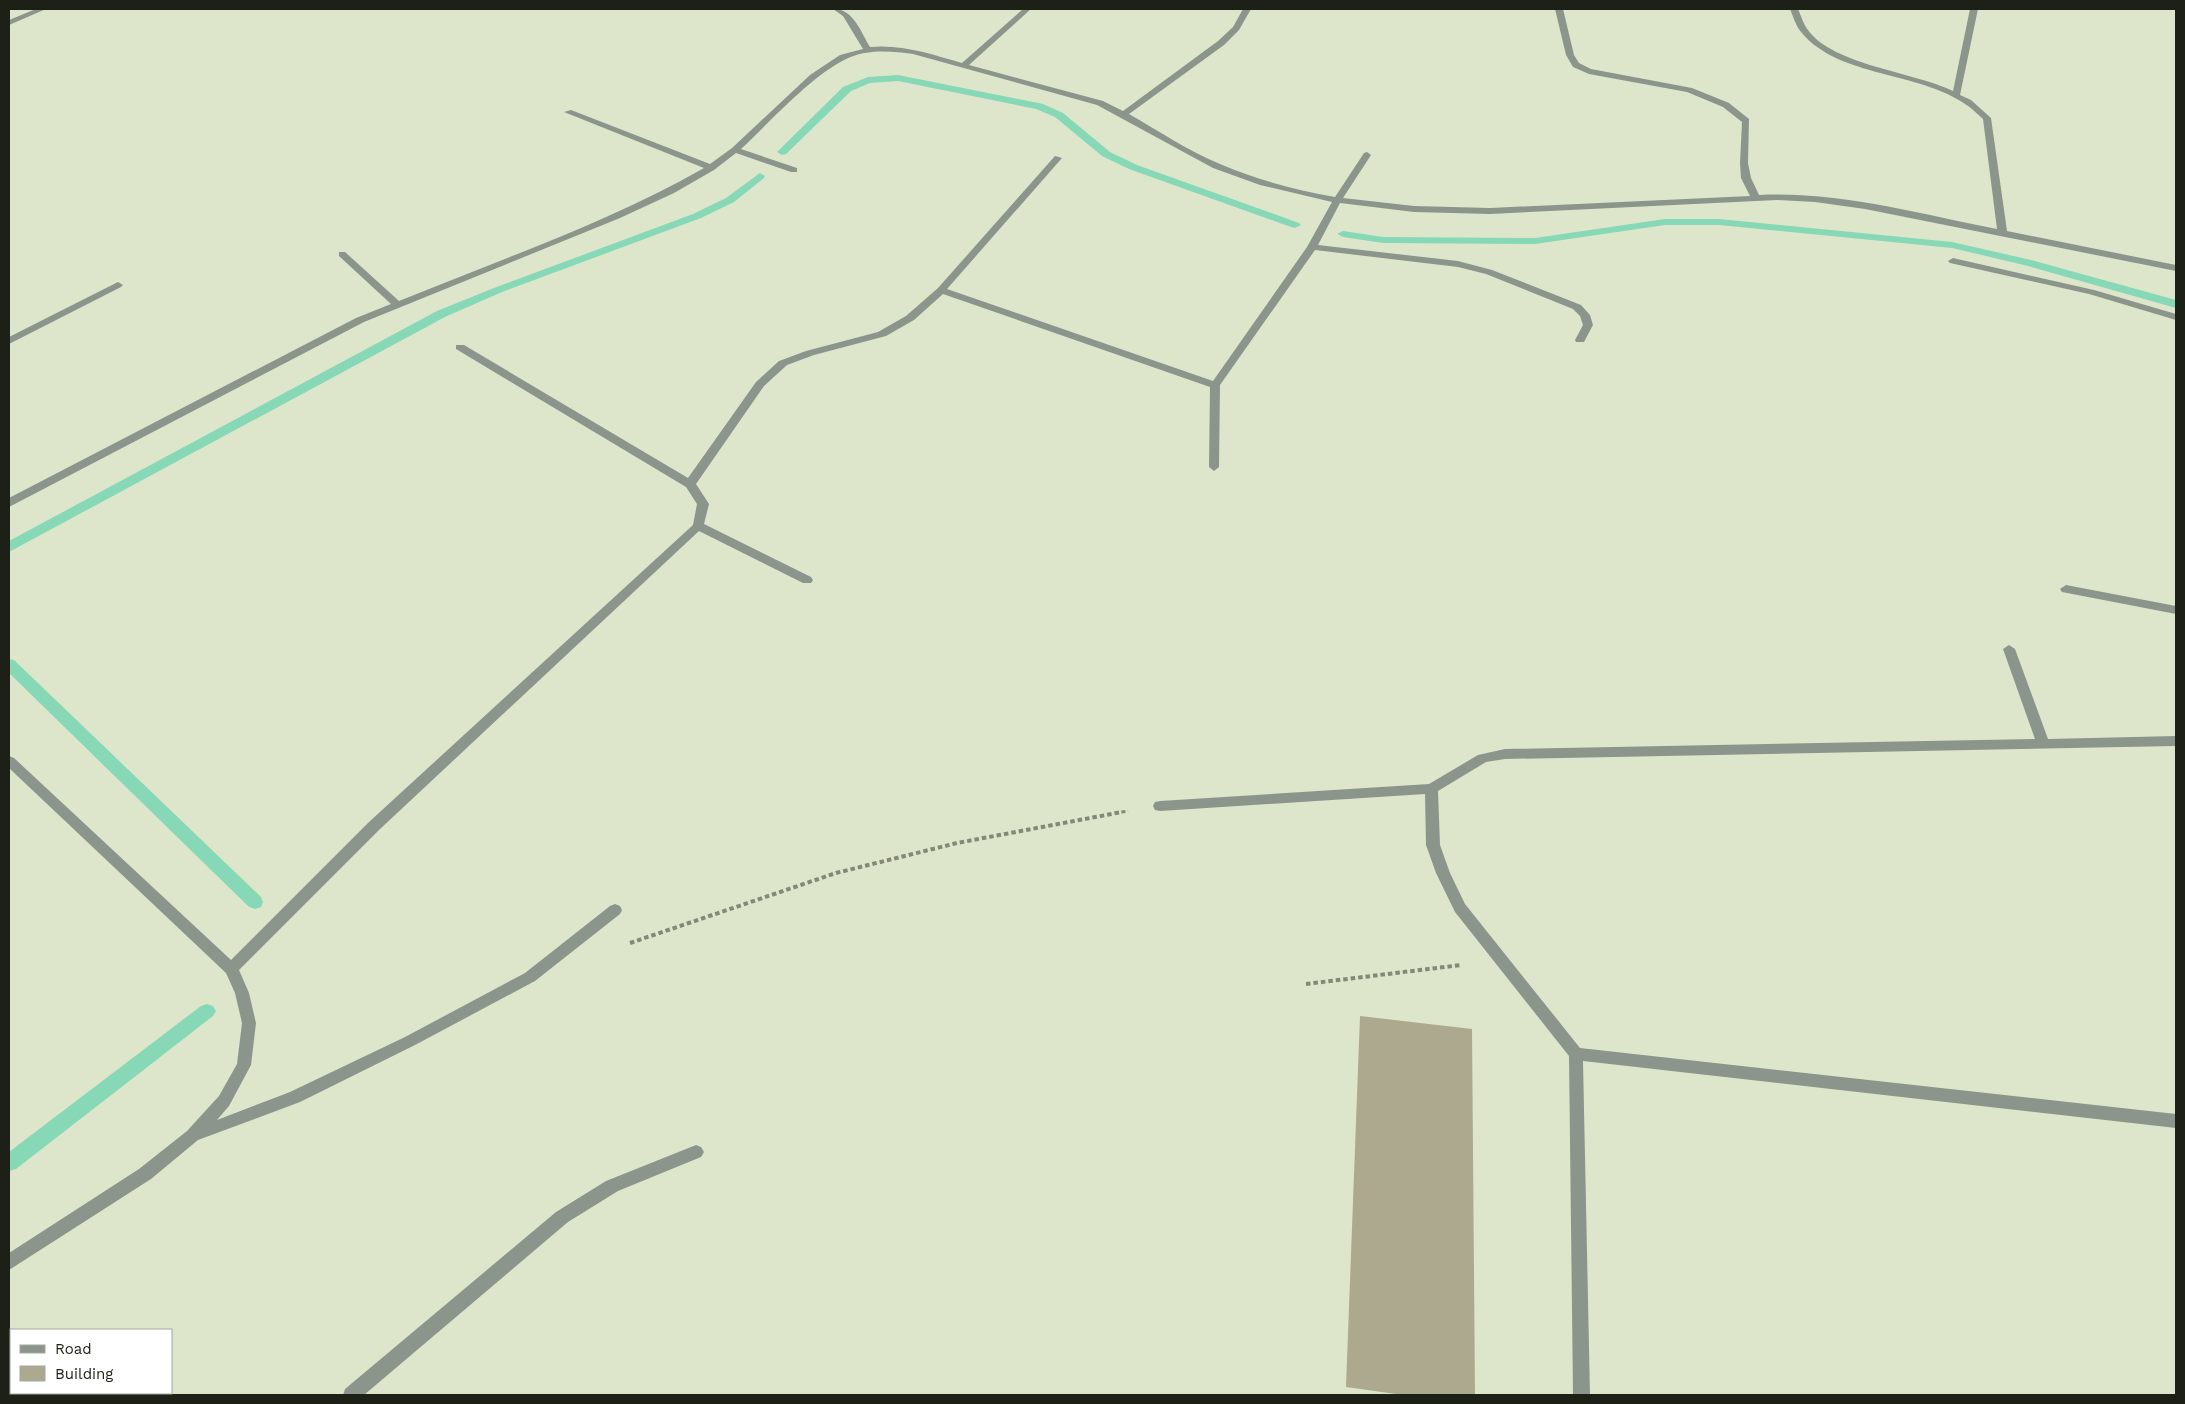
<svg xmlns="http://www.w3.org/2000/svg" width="2185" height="1404" viewBox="0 0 2185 1404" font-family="'Work Sans',sans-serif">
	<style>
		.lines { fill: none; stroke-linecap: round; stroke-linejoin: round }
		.stream { fill: #87d8b6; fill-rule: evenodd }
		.building { fill: #ada98e }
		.path-far1 { stroke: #838976; stroke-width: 3; stroke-dasharray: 4 2.5; stroke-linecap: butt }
		.path { stroke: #838976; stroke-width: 4; stroke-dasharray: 4.5 3; stroke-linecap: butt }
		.minor { fill: #8c958c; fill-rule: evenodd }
	</style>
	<rect width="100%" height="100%" fill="#dde6cb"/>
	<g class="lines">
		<g class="stream">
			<polygon points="898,75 1043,104 1063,113 1110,152 1137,165 1299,223 1301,225 1295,228 1291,227 1129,169 1102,156 1055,117 1036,109 898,81 870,83 851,91 786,154 782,155 777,152 843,87 868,77"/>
			<polygon points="760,173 765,176 764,178 734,202 701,218 502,292 445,317 9,552 9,541 437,311 494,288 693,214 726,198"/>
			<polygon points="1665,219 1719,219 1952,242 2031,260 2176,300 2176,308 2024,265 1952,248 1719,225 1665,225 1535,244 1383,243 1343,237 1337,234 1343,231 1383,237 1535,238"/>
			<polygon points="9,659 14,660 261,897 263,902 261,907 255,909 249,907 9,673"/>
			<polygon points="207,1004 213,1006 216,1011 213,1016 16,1169 9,1171 9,1152 201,1006"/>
		</g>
	</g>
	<polygon class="building" points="1360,1016 1472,1029 1475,1395 1403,1395 1346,1387"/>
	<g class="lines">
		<polyline class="path-far1" points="1115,813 1128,811"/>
		<g class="path">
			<polyline points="630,943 836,873 957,843 1122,812"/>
			<polyline points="1306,984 1461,965"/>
		</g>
		<g class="minor">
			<polygon points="36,9 46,9 9,25 9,20"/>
			<path d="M833 9C853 8 861 32 870 47 902 44 931 54 962 63L1023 9H1031L969 65 1103 101 1123 111 1218 41 1233 27 1243 9H1251L1239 30 1224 45 1129 114C1159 131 1188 151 1220 164 1257 180 1296 190 1335 197L1364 153 1367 152 1371 155 1343 198 1414 206 1490 208 1750 196 1741 178 1740 163 1742 122 1723 107 1687 92 1589 74 1573 67 1566 55 1555 9H1563L1574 55 1579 63 1591 69 1692 88 1729 103 1749 119 1748 163 1751 178 1759 195C1839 191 1919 214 1997 229L1983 119C1977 114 1972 108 1965 104 1920 72 1838 77 1802 33 1796 27 1793 16 1790 9H1798C1801 15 1803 24 1808 30 1833 65 1914 72 1953 91L1970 9H1978L1960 95 1971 100 1991 118 2007 231 2176 265V271L1865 209 1815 202 1777 200 1490 214 1414 212 1340 203 1318 245 1458 261 1492 270 1581 305 1590 315 1593 325 1584 342H1576L1575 340 1583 325 1580 316 1573 309 1486 274 1458 267 1315 250 1220 385 1219 467 1214 471 1209 467 1210 387 943 294 914 320 886 336 814 355 787 365 764 386 696 484 709 504 704 524 811 577 813 580 811 583H803L699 531 379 830 239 970 249 993 256 1023 251 1065 229 1106 217 1120 290 1092 405 1037 525 973 610 906 615 904 620 906 622 910 620 914 535 981 415 1045 300 1102 198 1140 151 1179 9 1270V1253L139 1169 187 1131 219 1096 237 1064 242 1023 235 993 226 973 9 768V756L14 758 231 960 369 822 693 525 697 504 686 487 456 349V345H464L688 478 756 382 779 361 806 351 878 332 906 316 938 288 1055 156 1062 158 947 289 1213 381 1307 247 1332 202 1260 185 1213 168 1097 105 913 54C891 51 867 49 846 59 811 76 770 122 741 149L797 168V172H791L736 153 714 170 674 193 620 218 364 322 9 507V498L356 318 391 304 339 256V252H345L399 301C501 259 608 223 704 168L564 112 571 110 710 164 732 148 810 75 840 55 863 49 843 16Z"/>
			<polygon points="1953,258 2094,290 2176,314 2176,320 2089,294 1950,263 1948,261"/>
			<polygon points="118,282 123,285 121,287 9,344 9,337"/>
			<polygon points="2066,585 2176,606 2176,614 2062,592 2060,589"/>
			<polygon points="2009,645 2015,649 2048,739 2176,736 2176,746 1505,759 1486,762 1438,791 1440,845 1450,873 1465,904 1580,1048 2176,1114 2176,1128 1583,1061 1590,1395 1573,1395 1569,1056 1455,912 1436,873 1426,845 1425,794 1160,811 1155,810 1153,806 1155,802 1160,801 1429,784 1478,755 1505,749 2035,739 2003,649"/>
			<polygon points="696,1145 701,1147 704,1152 701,1157 618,1191 568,1222 364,1395 343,1395 345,1389 556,1212 606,1181"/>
		</g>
	</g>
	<rect width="2185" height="1404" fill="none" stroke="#1d2016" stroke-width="20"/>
	<rect x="10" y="1329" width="162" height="65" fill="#ffffff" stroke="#a5a6a2"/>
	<rect x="20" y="1345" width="25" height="8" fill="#8c958c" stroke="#a5a6a2"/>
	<text x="55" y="1354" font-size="15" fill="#1d2016">Road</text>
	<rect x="20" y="1366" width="25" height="15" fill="#ada98e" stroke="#a5a6a2"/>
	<text x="55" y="1379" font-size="15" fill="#1d2016">Building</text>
</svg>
